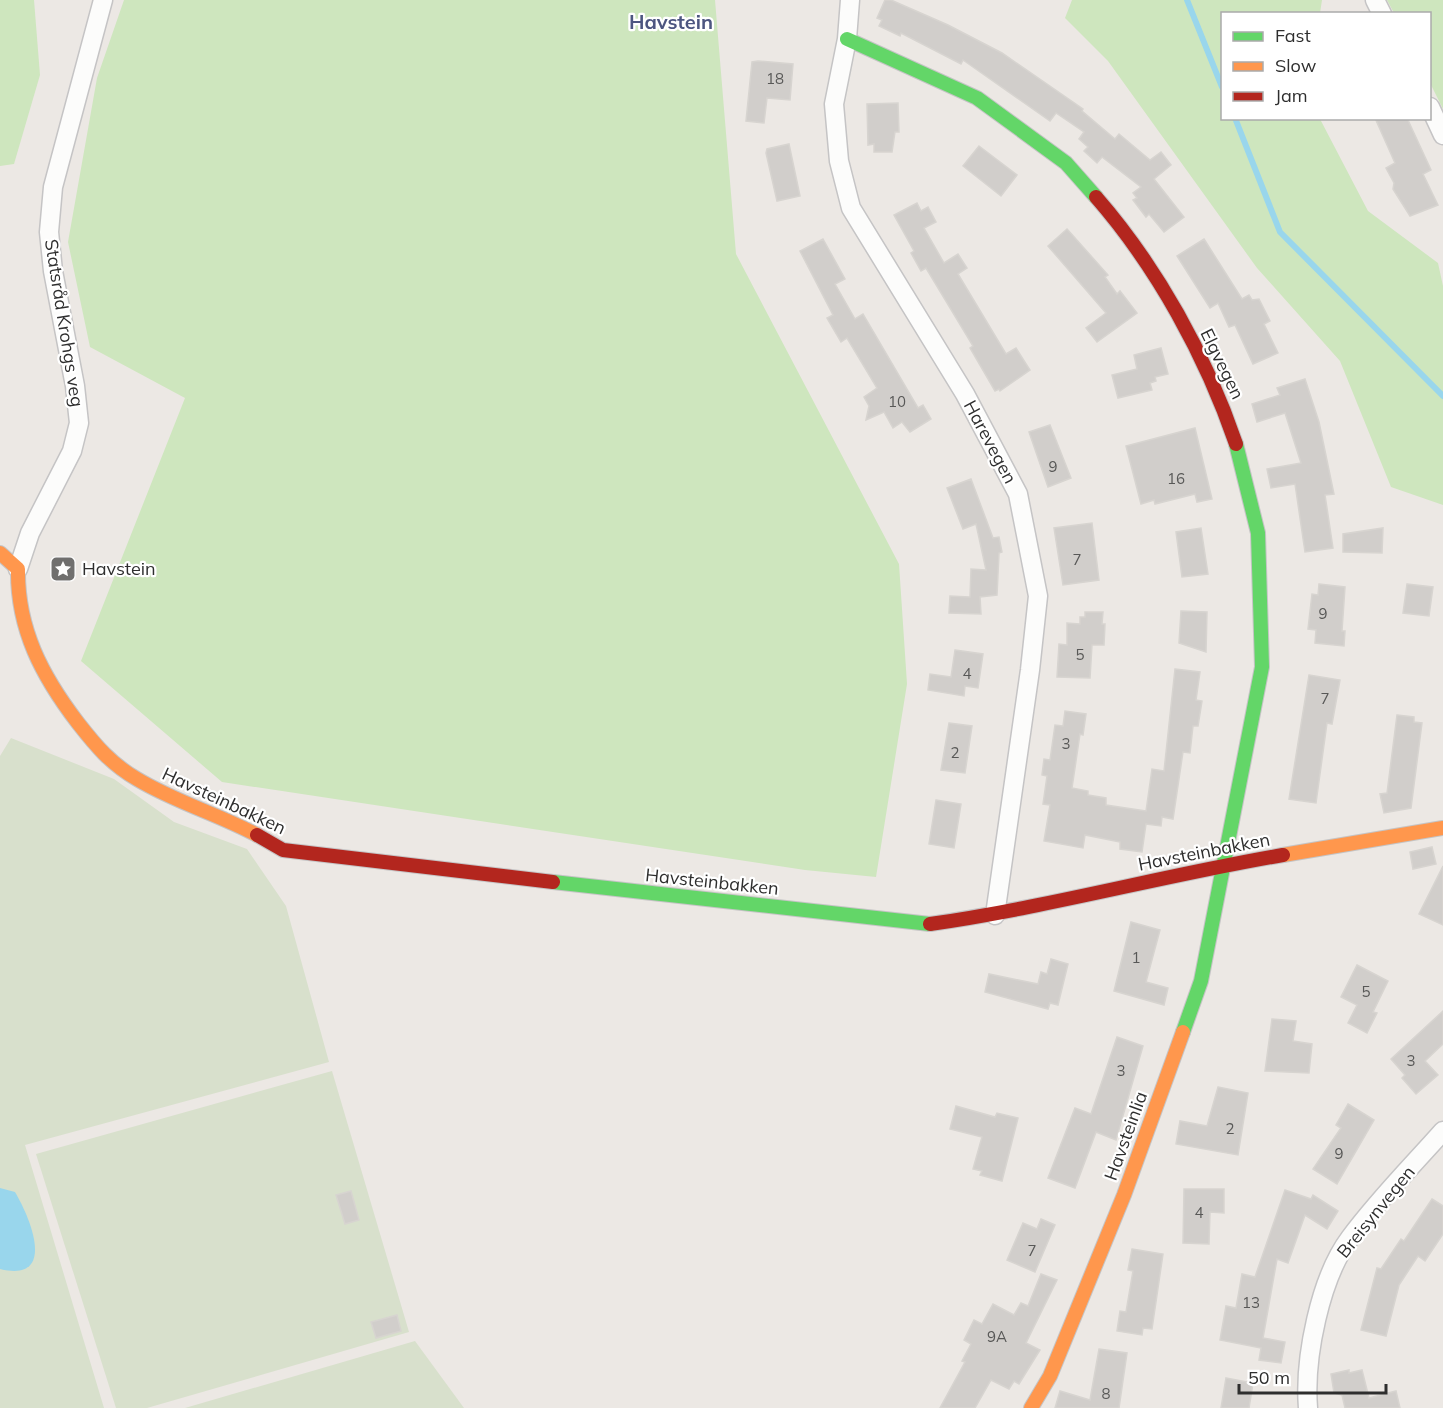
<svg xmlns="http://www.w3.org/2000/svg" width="1443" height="1408" viewBox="0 0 1443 1408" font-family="Mulish,sans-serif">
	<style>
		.green { fill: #cee6be }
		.cemetery { fill: #d8e0cc }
		.water { fill: #99d6ec }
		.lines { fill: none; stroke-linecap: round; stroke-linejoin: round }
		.stream { stroke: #99d6ec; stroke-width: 6 }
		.building { fill: #d1cecb; stroke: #d7d4d0; stroke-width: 1.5 }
		.street-casing { stroke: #c5c4c5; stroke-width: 21 }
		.fast-casing { stroke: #c5c4c5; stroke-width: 16 }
		.slow-casing { stroke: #c5c4c5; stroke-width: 16 }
		.jam-casing { stroke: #c5c4c5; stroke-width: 16 }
		.street { stroke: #fcfcfb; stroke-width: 18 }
		.fast { stroke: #63d668; stroke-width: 14 }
		.slow { stroke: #ff974d; stroke-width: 14 }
		.jam { stroke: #b3261e; stroke-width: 14 }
		.labels { text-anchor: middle; stroke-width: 4.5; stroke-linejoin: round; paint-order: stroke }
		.number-label { font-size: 15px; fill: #585857 }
		.street-label { font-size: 18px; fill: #2e2e2e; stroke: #fff }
		.poi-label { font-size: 18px; fill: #2e2e2e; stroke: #fff; text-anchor: start }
		.neighbourhood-label { font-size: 20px; font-weight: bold; fill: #4d5680; stroke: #fff }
	</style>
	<rect width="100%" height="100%" fill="#ece8e4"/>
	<g class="green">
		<polygon points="0,0 34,0 40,75 14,164 0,166"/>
		<polygon points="124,0 715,0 736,254 899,564 907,684 876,877 805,870 222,782 81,661 185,398 90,347 68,242 97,78"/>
		<polygon points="1072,0 1322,0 1320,13 1222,14 1222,118 1320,119 1368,211 1438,263 1443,286 1443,505 1391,487 1340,361 1257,268 1108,61 1065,18"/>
		<polygon points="1387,0 1443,0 1443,109 1430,83 1430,14 1394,13"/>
	</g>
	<g class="cemetery">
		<polygon points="11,738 114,779 174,822 247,849 286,906 329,1062 25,1145 104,1408 0,1408 0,756"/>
		<polygon points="332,1071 409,1332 147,1408 116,1408 36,1154"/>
		<polygon points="415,1341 464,1408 185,1408"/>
	</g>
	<path class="water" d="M0 1188 15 1192C31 1219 57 1283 0 1269Z"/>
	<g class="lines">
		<g class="stream">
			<polyline points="1187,0 1222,87"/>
			<polyline points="1235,118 1280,232 1443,396"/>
		</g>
	</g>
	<g class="building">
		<polygon points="885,0 891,0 948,25 1002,53 1083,109 1082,111 1115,139 1119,134 1150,160 1161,152 1171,165 1154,179 1184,217 1164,232 1149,214 1146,217 1133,200 1137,198 1133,193 1141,187 1102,157 1097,163 1084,151 1088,147 1079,139 1084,132 1056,113 1050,121 963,60 961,64 901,33 900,36 879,26 882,20 877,18"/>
		<polygon points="758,61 793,64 790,100 767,98 764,123 746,121 752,62"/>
		<polygon points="898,103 899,132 895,132 892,152 874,152 874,144 868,145 867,104"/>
		<polygon points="1375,118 1407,118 1431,170 1423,174 1438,205 1410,216 1393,189 1394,183 1386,168 1395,163"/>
		<polygon points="789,144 800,196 777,201 766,153 767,149"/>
		<polygon points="979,146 1017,175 1001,196 963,166"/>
		<polygon points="917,203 921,211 928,207 936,222 924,228 944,263 958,254 967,268 958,274 1006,354 1016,348 1030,370 1000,391 999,389 995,391 970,348 973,346 926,268 921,271 911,253 914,251 894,215"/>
		<polygon points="1067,229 1108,275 1105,277 1117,294 1120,291 1137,313 1097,342 1086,328 1106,313 1048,246"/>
		<polygon points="823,239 845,279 835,284 855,319 863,314 918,408 923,405 931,419 910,432 902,422 893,428 884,412 866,420 869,406 864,397 877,388 847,338 841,342 827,318 833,315 800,251"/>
		<polygon points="1204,239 1242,299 1249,295 1252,300 1259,299 1270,321 1264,324 1278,353 1253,364 1235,325 1229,327 1218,303 1210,308 1177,256"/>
		<polygon points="1161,348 1168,374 1155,377 1156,381 1150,383 1152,390 1118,398 1112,375 1137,369 1134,355"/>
		<polygon points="1305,379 1319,422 1334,494 1325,495 1333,548 1305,552 1295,484 1271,488 1267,469 1301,463 1285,413 1257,422 1252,404 1280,395 1277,388"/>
		<polygon points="1050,425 1071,478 1048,487 1029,432"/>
		<polygon points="1195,428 1212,499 1197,502 1195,494 1155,504 1154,500 1141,504 1126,446"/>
		<polygon points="971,479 993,538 999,537 1002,552 999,553 997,595 980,597 981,614 949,613 950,596 970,597 971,569 986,570 976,524 963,529 947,488"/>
		<polygon points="1092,523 1099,580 1063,585 1054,528"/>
		<polygon points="1201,528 1208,574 1182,577 1176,532"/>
		<polygon points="1383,528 1382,553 1343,552 1343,534"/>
		<polygon points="1319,584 1345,587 1342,631 1345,631 1344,646 1315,643 1316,630 1308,629 1312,594 1318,595"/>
		<polygon points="1407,584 1433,587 1429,616 1403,613"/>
		<polygon points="1181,611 1207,612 1206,652 1179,643"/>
		<polygon points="1085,612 1103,612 1102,624 1105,624 1104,645 1092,645 1090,678 1057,677 1059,644 1067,645 1067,623 1080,624 1080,617 1085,617"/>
		<polygon points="955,650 983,654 978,688 965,686 964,696 928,690 930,674 951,677"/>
		<polygon points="1175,669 1200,672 1196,700 1202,701 1198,726 1193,726 1190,753 1183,752 1173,819 1162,817 1161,826 1146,824 1142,852 1120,849 1120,842 1085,835 1083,848 1044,841 1050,805 1043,804 1047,776 1042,775 1044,759 1050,760 1055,725 1063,726 1065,711 1086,714 1083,735 1080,734 1072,788 1088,791 1088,795 1106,798 1106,805 1146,811 1152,769 1164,771"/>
		<polygon points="1309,675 1340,680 1332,724 1327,723 1316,803 1289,799"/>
		<polygon points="1397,715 1414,717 1414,722 1422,723 1411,808 1384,813 1380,794 1387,793"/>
		<polygon points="949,723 972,726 965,773 941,770"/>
		<polygon points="936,800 961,804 954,848 929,844"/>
		<polygon points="1432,847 1436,864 1413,869 1410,852"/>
		<polygon points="1443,866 1443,925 1419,914"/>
		<polygon points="1131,922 1160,930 1146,982 1168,988 1164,1005 1114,991"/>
		<polygon points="1051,959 1068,964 1058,1005 1050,1003 1048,1009 985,992 989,974 1038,984 1041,972 1047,974"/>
		<polygon points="1357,965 1388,981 1373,1012 1377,1013 1367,1033 1348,1023 1357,1005 1341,997"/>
		<polygon points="1443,1011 1443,1044 1425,1061 1438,1075 1416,1094 1402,1078 1405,1075 1391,1059"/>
		<polygon points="1272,1019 1296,1021 1293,1041 1312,1044 1309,1073 1265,1071"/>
		<polygon points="1117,1037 1143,1046 1116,1140 1096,1132 1075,1188 1048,1178 1075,1108 1091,1114"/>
		<polygon points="1218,1087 1248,1093 1238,1155 1176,1144 1180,1121 1207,1126"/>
		<polygon points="1348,1104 1374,1120 1337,1184 1313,1169 1341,1128 1336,1125"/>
		<polygon points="956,1106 995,1117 997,1113 1018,1118 1002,1181 980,1175 982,1171 973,1169 982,1137 950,1129"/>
		<polygon points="1184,1189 1224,1189 1224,1213 1210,1212 1209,1244 1183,1243"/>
		<polygon points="1285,1190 1311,1199 1313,1195 1338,1211 1327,1229 1305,1215 1288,1263 1277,1259 1263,1338 1285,1342 1281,1363 1259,1360 1261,1348 1220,1340 1226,1306 1236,1308 1242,1274 1255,1277"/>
		<polygon points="351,1191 359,1220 345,1224 336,1195"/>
		<polygon points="1432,1199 1443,1206 1443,1234 1425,1261 1418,1256 1399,1285 1386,1336 1361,1330 1377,1268 1381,1269 1401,1239 1404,1241"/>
		<polygon points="1041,1219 1055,1225 1035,1272 1007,1260 1023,1223 1037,1229"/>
		<polygon points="1132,1249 1163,1254 1152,1329 1143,1328 1142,1335 1117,1331 1120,1311 1126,1312 1133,1271 1128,1270"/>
		<polygon points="1041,1274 1057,1280 1026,1343 1040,1350 1019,1384 1014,1381 1009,1389 991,1380 975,1408 940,1408 965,1362 962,1361 971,1344 964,1340 974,1320 982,1324 993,1304 1014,1315 1021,1303 1028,1306"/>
		<polygon points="397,1315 401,1331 376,1338 371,1322"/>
		<polygon points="1099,1349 1127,1353 1119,1408 1055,1408 1060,1391 1090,1400"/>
		<polygon points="1349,1370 1349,1373 1362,1370 1369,1398 1396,1391 1400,1408 1345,1408 1342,1395 1334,1393 1331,1374"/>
		<polygon points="1226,1378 1253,1383 1249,1408 1221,1408"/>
	</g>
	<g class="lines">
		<g class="street-casing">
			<g id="street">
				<polyline points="850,0 847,39 834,104 839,161 851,208 965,394 1018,494 1038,596 1030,670 995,915"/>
				<polyline points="1375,0 1382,14"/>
				<polyline points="1430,107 1443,135"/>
				<polyline points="18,569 30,533 72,451 79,423 75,386 53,271 49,232 53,187 103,0"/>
				<path d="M1308 1408C1304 1358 1320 1278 1350 1238 1378 1200 1412 1166 1443 1131"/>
			</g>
		</g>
		<g class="fast-casing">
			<g id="fast">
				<polyline points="847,39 977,98 1066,163 1096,197"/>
				<polyline points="553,882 930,924"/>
				<polyline points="1183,1032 1201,981 1262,667 1258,533 1236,444"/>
			</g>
		</g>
		<g class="slow-casing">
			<g id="slow">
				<path d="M0 553 18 569C17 629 42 676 78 723 96 746 111 764 137 779 175 802 218 814 257 835"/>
				<polyline points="1283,855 1443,828"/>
				<polyline points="1031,1408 1050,1376 1124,1195 1183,1032"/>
			</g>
		</g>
		<g class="jam-casing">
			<g id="jam">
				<path d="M1096 197C1157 267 1206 356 1236 444"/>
				<polyline points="257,835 283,850 553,882"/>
				<path d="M930 924C1049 907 1165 875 1283 855"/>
			</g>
		</g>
		<use href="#street" class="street"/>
		<use href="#fast" class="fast"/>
		<use href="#slow" class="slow"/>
		<use href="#jam" class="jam"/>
	</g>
	<defs>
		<g id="sight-square" transform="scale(1.35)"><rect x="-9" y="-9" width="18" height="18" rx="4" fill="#706f6e" stroke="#fff"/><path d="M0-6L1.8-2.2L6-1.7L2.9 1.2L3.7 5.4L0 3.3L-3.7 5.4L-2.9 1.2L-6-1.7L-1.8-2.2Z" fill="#fff"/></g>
	</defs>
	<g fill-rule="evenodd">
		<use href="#sight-square" x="63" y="569"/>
	</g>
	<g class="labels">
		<g class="number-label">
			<text x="775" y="84">18</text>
			<text x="897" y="407">10</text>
			<text x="1053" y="472">9</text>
			<text x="1176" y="484">16</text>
			<text x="1077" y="565">7</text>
			<text x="1323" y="619">9</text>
			<text x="1080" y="660">5</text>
			<text x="967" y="679">4</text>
			<text x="1325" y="704">7</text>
			<text x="1066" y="749">3</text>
			<text x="955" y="758">2</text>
			<text x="1136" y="963">1</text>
			<text x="1366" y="997">5</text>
			<text x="1411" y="1066">3</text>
			<text x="1121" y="1076">3</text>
			<text x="1230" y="1134">2</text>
			<text x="1339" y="1159">9</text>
			<text x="1199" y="1218">4</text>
			<text x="1032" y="1256">7</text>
			<text x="1251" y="1308">13</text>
			<text x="997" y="1342">9A</text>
			<text x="1106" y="1399">8</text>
		</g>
		<g class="street-label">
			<text transform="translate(64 323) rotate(81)" y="6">Statsråd Krohgs veg</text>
			<text transform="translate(1222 364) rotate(64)" y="6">Elgvegen</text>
			<text transform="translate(990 442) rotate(62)" y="6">Harevegen</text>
			<text transform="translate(224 801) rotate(25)" y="6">Havsteinbakken</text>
			<text transform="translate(1204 852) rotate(-11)" y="6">Havsteinbakken</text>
			<text transform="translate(712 882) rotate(6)" y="6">Havsteinbakken</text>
			<text transform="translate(1126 1136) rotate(-70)" y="6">Havsteinlia</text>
			<text transform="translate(1376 1212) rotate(-51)" y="6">Breisynvegen</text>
		</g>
		<g class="poi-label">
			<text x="82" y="575">Havstein</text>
		</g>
		<g class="neighbourhood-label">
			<text x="671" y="29">Havstein</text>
		</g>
	</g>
	<rect x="1221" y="12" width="210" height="108" fill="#ffffff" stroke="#ababab" stroke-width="1.5"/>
	<rect x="1233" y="32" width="30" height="9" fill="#63d668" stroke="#ababab" stroke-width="1.5"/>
	<text x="1275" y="42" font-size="18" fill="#2e2e2e">Fast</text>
	<rect x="1233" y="62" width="30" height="9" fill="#ff974d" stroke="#ababab" stroke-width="1.5"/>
	<text x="1275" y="72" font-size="18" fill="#2e2e2e">Slow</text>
	<rect x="1233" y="92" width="30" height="9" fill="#b3261e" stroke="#ababab" stroke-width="1.5"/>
	<text x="1275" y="102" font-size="18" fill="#2e2e2e">Jam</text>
	<path d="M1239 1384v9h147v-9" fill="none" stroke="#2e2e2e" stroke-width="3"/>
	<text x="1248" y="1384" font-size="18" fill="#2e2e2e" stroke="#ffffff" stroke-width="4.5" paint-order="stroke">50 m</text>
</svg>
